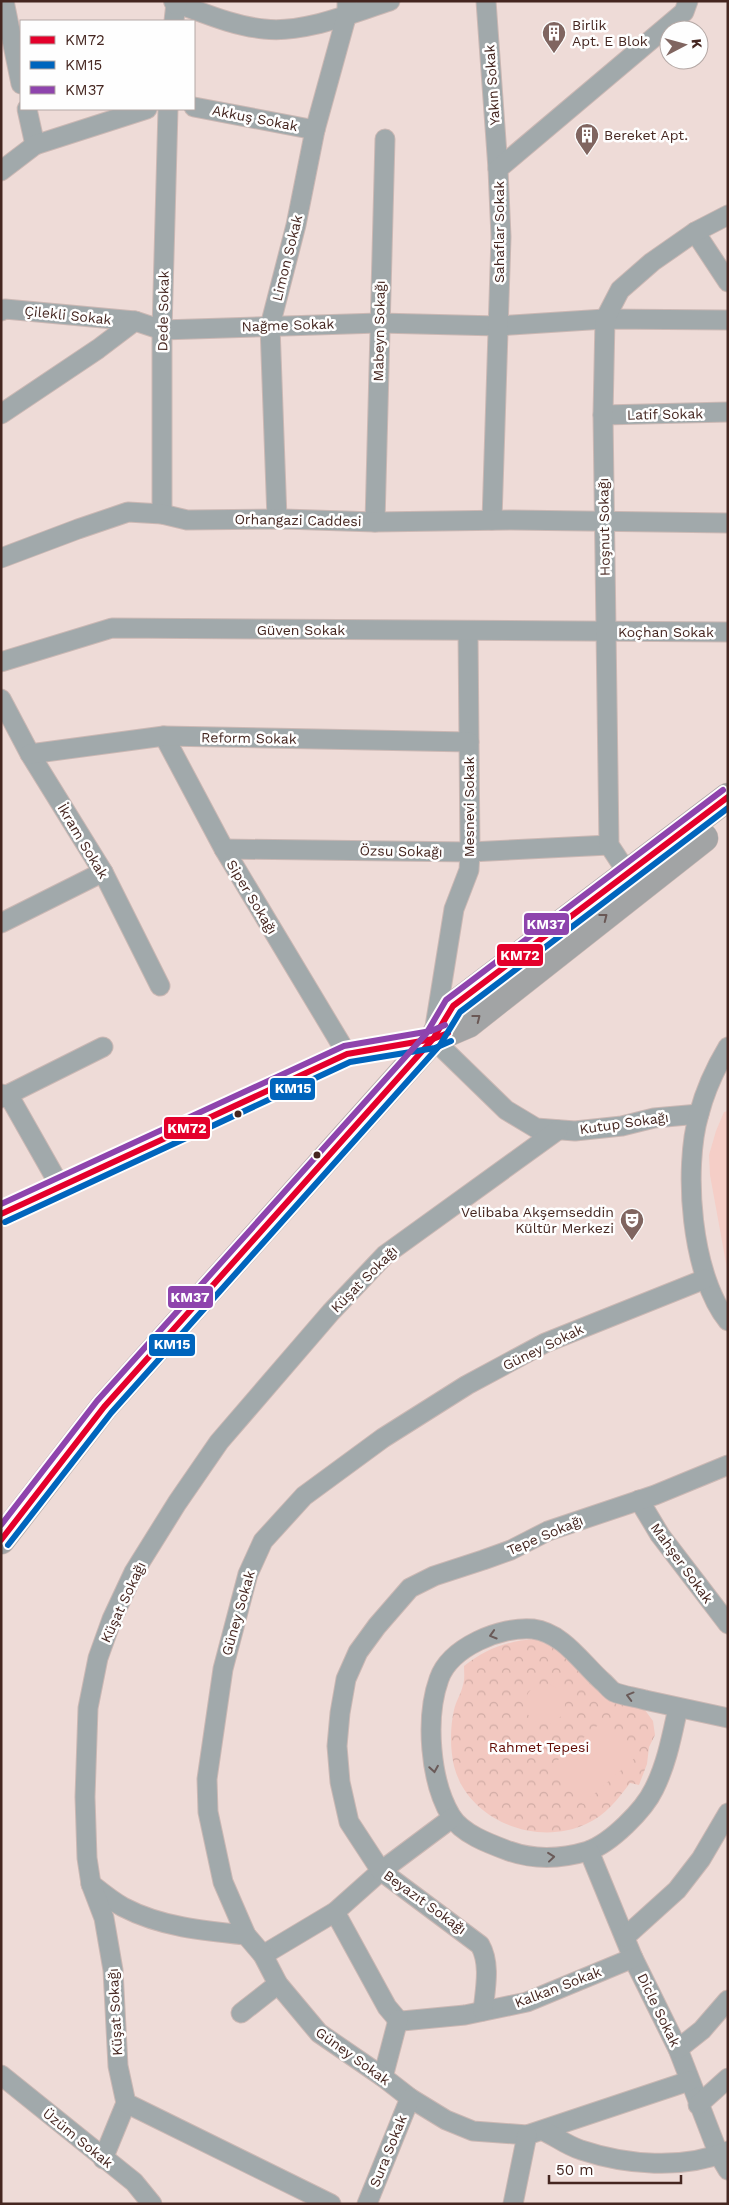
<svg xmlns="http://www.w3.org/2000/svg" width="729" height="2205" viewBox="0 0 729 2205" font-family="'Work Sans',sans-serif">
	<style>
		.built { fill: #f5cec7 }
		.park { fill: url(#park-crowns) }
		.garden { fill: #f2c8c0 }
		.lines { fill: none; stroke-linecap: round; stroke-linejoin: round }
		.minor-casing { stroke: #cbb8b4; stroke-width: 21 }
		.tertiary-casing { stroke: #cbb8b4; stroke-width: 24 }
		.primary-casing { stroke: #cbb8b4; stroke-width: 29 }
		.minor { stroke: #a1a9ab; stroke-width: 19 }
		.tertiary { stroke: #a1a9ab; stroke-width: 22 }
		.primary { stroke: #a2a4a5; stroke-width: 28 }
		.bus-1-casing { stroke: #fefefe; stroke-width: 10 }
		.bus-2-casing { stroke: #fefefe; stroke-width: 10 }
		.bus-3-casing { stroke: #fefefe; stroke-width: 10 }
		.bus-1 { stroke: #e4002b; stroke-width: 6 }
		.bus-2 { stroke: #0065bd; stroke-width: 6 }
		.bus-3 { stroke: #8e44ad; stroke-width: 6 }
		.oneway { stroke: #6a5855 }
		.oneway2 { stroke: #6a5a58 }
		.bus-dot { fill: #452620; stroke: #fefefe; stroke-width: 2 }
		.labels { text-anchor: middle; stroke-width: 5; stroke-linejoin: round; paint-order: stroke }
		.poi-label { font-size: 14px; fill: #452620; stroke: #fefefe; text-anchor: start }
		.street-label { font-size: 14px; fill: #452620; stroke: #fefefe }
		.park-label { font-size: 14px; fill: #600a03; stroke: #fefefe }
		.line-badge { stroke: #fefefe; stroke-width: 2 }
		.badge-label { font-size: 14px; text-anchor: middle; font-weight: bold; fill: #fff }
	</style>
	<defs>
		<pattern id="park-crowns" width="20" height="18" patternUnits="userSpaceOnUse" patternTransform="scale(1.25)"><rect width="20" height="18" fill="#f2c8c0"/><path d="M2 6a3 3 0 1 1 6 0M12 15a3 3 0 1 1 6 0" fill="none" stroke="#d1aca5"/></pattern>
	</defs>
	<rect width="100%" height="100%" fill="#eedbd7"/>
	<polygon class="built" points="728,1111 728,1274 710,1175 709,1155 716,1131 724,1112"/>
	<path class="park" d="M535 1639 547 1640 642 1706 653 1721 655 1735 649 1747 647 1764 639 1785 630 1783C618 1799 605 1816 586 1824 537 1847 468 1821 454 1766 450 1749 450 1727 454 1710 456 1701 461 1694 463 1685 465 1679 464 1672 464 1666 486 1649 507 1641 535 1639Z"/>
	<g class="garden">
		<circle cx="545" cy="1704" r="20"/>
		<polygon points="604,1720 636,1757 583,1804 551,1766"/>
	</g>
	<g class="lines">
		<g class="minor-casing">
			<g id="minor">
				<polyline points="4,1 21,84"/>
				<polyline points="486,1 498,169"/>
				<path d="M174 21 176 3C204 13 233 26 264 29 303 34 352 13 390 1"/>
				<polyline points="194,107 315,130"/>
				<polyline points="27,109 35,145"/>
				<polyline points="1,171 35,145 147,109"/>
				<polyline points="695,232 728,282"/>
				<polyline points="1,311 5,309 135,321"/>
				<polyline points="1,414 98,349 135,321 162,330 379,323 498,326 605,319 728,320"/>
				<polyline points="603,415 728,412"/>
				<polyline points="162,514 162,330 168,109"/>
				<polyline points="277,519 270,326 296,225 315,130 347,14 347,1"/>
				<polyline points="492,520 501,237 498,169 684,12 688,1"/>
				<polyline points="375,522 385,139"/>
				<polyline points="1,558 78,529 128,512 162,514 187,520 284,519 375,522 512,520 728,523"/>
				<polyline points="468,631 470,852 469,870 454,909 433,1039 506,1110 536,1128 575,1131 622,1126 654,1118 699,1114"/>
				<polyline points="1,662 112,628 728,632"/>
				<polyline points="1,699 30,754 103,872 160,986"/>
				<polyline points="164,736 224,849 347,1054"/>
				<polyline points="30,754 164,736 469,742"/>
				<polyline points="224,849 470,852 609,845"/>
				<polyline points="634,883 609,845 603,415 605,319 620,290 652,262 695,232 728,215"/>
				<polyline points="1,923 103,872"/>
				<path d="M728 1047C716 1067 705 1091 699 1114 683 1168 691 1276 728 1321"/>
				<polyline points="1,1094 9,1096 60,1186"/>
				<polyline points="1,1098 103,1047"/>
				<polyline points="639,1500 660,1535 728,1624"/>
				<path d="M678 1708C672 1735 667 1763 654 1789 644 1810 611 1843 588 1851 561 1859 534 1860 509 1851 490 1844 462 1834 451 1816 430 1781 425 1718 439 1679 450 1647 501 1626 533 1629 563 1633 581 1662 602 1681 606 1684 610 1690 614 1692 623 1696 635 1697 645 1700 673 1706 700 1712 728 1718"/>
				<polyline points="589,1851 633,1958 678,2049 719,2155 728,2170"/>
				<path d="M91 1884C101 1892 112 1901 123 1907 161 1927 204 1931 246 1935"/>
				<polyline points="335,1912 387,2007 398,2020 402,2021 465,2015 527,2002 633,1958"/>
				<polyline points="625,1937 677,1890 701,1859 728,1813"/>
				<polyline points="263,1955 335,1912 381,1871 452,1818"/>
				<path d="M483 2011C485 1990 491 1964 480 1945L381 1871 349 1822 340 1782 337 1746 340 1713 346 1679 358 1652 377 1626 410 1588 434 1576 483 1560 511 1550 548 1531 655 1495 728 1465"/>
				<polyline points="241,2013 278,1984"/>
				<polyline points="678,2049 702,2030 728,2000"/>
				<polyline points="1,2075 134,2182 152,2204"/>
				<polyline points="383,2077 398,2020"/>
				<polyline points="689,2081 527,2135 473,2131 446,2120 410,2098 383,2077 319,2033 278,1984 263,1955 246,1935 223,1882 208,1812 207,1779 223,1669 248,1574 263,1541 304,1496 383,1438 467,1385 545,1343 705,1279"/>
				<polyline points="698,2105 728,2078"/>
				<path d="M544 2131C556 2137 568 2146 581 2150 626 2165 683 2170 728 2151"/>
				<polyline points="103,2159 126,2103"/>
				<polyline points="331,2204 126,2103 118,2066 113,1970 104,1918 91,1884 87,1858 85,1797 88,1708 98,1658 112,1619 134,1572 177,1503 219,1442 331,1312 385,1255 558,1130"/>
				<polyline points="367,2204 410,2098"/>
				<polyline points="513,2204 527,2135"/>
			</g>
		</g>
		<g class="tertiary-casing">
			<g id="tertiary">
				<polyline points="175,1 176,3"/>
				<polyline points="1,1214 347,1054 433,1039"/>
			</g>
		</g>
		<g class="primary-casing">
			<g id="primary">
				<polyline points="433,1039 468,1024 704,838"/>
				<polyline points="1,1540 104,1407 433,1039 453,1006 728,797"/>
			</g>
		</g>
		<use href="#minor" class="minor"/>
		<use href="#tertiary" class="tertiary"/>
		<use href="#primary" class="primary"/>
		<g class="bus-1-casing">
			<g id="bus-1">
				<polyline points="1,1214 347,1054 433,1039 448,1033"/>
				<polyline points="1,1540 104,1407 433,1039 453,1006 728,797"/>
			</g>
		</g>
		<g class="bus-2-casing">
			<g id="bus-2">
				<polyline points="5,1222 350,1062 435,1048 451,1041"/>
				<polyline points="8,1545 111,1413 440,1045 460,1012 728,808"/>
			</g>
		</g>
		<g class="bus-3-casing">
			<g id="bus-3">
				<polyline points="1,1204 344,1046 431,1031 445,1025"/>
				<polyline points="1,1525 97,1401 426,1034 446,1000 723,790"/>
			</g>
		</g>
		<use href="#bus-1" class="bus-1"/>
		<use href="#bus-2" class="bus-2"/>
		<use href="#bus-3" class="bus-3"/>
	</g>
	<defs><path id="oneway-chevron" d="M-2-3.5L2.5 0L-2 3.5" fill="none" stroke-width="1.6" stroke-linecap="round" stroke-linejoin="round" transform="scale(1.25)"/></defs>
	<g class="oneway">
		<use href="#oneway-chevron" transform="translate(604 917) rotate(-38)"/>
		<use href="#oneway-chevron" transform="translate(477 1018) rotate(-38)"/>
	</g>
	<g class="oneway2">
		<use href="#oneway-chevron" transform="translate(493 1635) rotate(163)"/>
		<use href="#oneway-chevron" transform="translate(630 1696) rotate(-165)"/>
		<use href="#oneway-chevron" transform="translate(434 1769) rotate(81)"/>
		<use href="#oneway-chevron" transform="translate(551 1857) rotate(-6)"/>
	</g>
	<defs>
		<g id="building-pin" transform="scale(1.25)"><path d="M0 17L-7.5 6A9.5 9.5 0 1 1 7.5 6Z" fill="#806560" stroke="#fefefe"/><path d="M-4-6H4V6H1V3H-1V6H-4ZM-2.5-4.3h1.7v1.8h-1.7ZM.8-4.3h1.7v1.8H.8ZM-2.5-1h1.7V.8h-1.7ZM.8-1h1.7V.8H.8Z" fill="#fff"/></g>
		<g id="theatre-pin" transform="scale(1.25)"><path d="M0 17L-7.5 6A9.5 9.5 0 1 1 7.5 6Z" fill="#806560" stroke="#fefefe"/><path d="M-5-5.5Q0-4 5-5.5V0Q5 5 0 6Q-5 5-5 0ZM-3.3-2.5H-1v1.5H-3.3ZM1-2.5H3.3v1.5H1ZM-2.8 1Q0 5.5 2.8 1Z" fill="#fff"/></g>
	</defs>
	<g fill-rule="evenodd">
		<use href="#building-pin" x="554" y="33"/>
		<use href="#building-pin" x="587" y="135"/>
		<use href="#theatre-pin" x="632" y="1220"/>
	</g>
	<g class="bus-dot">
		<circle cx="238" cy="1114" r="4.5"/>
		<circle cx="317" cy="1155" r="4.5"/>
	</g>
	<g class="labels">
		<g class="poi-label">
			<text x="572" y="30">Birlik<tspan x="572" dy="16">Apt. E Blok</tspan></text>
			<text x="604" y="140">Bereket Apt.</text>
			<text x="614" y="1217" text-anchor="end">Velibaba Akşemseddin<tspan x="614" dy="16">Kültür Merkezi</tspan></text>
		</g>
		<g class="street-label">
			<text transform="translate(492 85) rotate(-94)" y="5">Yakın Sokak</text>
			<text transform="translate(255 118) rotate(11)" y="5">Akkuş Sokak</text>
			<text transform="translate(499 232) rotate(-90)" y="5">Sahaflar Sokak</text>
			<text transform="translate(287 258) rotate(-76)" y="5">Limon Sokak</text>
			<text transform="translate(163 311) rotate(-89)" y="5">Dede Sokak</text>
			<text transform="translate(68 315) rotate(6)" y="5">Çilekli Sokak</text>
			<text transform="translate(288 325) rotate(-2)" y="5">Nağme Sokak</text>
			<text transform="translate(379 331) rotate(-89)" y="5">Mabeyn Sokağı</text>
			<text transform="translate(665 414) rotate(-1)" y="5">Latif Sokak</text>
			<text transform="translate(298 520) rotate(1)" y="5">Orhangazi Caddesi</text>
			<text transform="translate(604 527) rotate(-91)" y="5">Hoşnut Sokağı</text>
			<text x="301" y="635">Güven Sokak</text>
			<text x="666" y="637">Koçhan Sokak</text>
			<text transform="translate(249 738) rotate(1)" y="5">Reform Sokak</text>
			<text transform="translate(469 807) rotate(-90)" y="5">Mesnevi Sokak</text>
			<text transform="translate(83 841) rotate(59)" y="5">İkram Sokak</text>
			<text transform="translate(401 851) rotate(1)" y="5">Özsu Sokağı</text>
			<text transform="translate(252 897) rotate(59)" y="5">Siper Sokağı</text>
			<text transform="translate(624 1123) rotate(-8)" y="5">Kutup Sokağı</text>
			<text transform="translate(364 1279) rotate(-45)" y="5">Küşat Sokağı</text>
			<text transform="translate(543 1347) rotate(-26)" y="5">Güney Sokak</text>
			<text transform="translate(545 1535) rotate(-23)" y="5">Tepe Sokağı</text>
			<text transform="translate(682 1563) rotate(54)" y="5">Mahşer Sokak</text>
			<text transform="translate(123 1602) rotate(-65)" y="5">Küşat Sokağı</text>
			<text transform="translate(238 1613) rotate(-74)" y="5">Güney Sokak</text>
			<text transform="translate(425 1902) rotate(36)" y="5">Beyazıt Sokağı</text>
			<text transform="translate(558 1987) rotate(-21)" y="5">Kalkan Sokak</text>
			<text transform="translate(659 2010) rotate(64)" y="5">Dicle Sokak</text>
			<text transform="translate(115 2012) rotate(-93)" y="5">Küşat Sokağı</text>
			<text transform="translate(353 2056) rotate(36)" y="5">Güney Sokak</text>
			<text transform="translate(78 2138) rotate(39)" y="5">Üzüm Sokak</text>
			<text transform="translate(388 2151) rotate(-68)" y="5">Sura Sokak</text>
		</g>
		<g class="park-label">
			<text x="539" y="1752">Rahmet Tepesi</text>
		</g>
	</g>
	<g class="line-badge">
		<rect x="523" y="912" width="47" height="24" rx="5" fill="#8e44ad"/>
		<rect x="496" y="943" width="48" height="24" rx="5" fill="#e4002b"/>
		<rect x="269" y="1077" width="47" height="24" rx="5" fill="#0065bd"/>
		<rect x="163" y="1116" width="48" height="24" rx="5" fill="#e4002b"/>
		<rect x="167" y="1285" width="47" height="24" rx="5" fill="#8e44ad"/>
		<rect x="148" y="1333" width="48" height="24" rx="5" fill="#0065bd"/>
	</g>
	<g class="badge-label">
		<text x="546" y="929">KM37</text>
		<text x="520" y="960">KM72</text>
		<text x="293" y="1093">KM15</text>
		<text x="187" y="1133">KM72</text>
		<text x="190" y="1302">KM37</text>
		<text x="172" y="1349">KM15</text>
	</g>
	<rect width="729" height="2205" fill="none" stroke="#452620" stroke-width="5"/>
	<rect x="20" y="20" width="175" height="90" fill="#fefefe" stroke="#b4a8a5"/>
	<rect x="30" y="36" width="25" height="8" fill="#e4002b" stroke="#b4a8a5"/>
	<text x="65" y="45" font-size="15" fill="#452620">KM72</text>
	<rect x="30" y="61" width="25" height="8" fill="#0065bd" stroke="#b4a8a5"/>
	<text x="65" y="70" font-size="15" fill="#452620">KM15</text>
	<rect x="30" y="86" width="25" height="8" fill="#8e44ad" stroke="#b4a8a5"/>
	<text x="65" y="95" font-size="15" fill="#452620">KM37</text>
	<g transform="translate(684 45) rotate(84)"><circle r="24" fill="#fefefe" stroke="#b4a8a5"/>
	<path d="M0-4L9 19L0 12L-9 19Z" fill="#806560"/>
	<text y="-8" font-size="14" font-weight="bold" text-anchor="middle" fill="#452620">K</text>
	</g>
	<path d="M549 2175v8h132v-8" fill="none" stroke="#452620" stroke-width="2.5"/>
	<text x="556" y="2175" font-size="15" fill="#452620" stroke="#fefefe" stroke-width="4" paint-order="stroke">50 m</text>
</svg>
